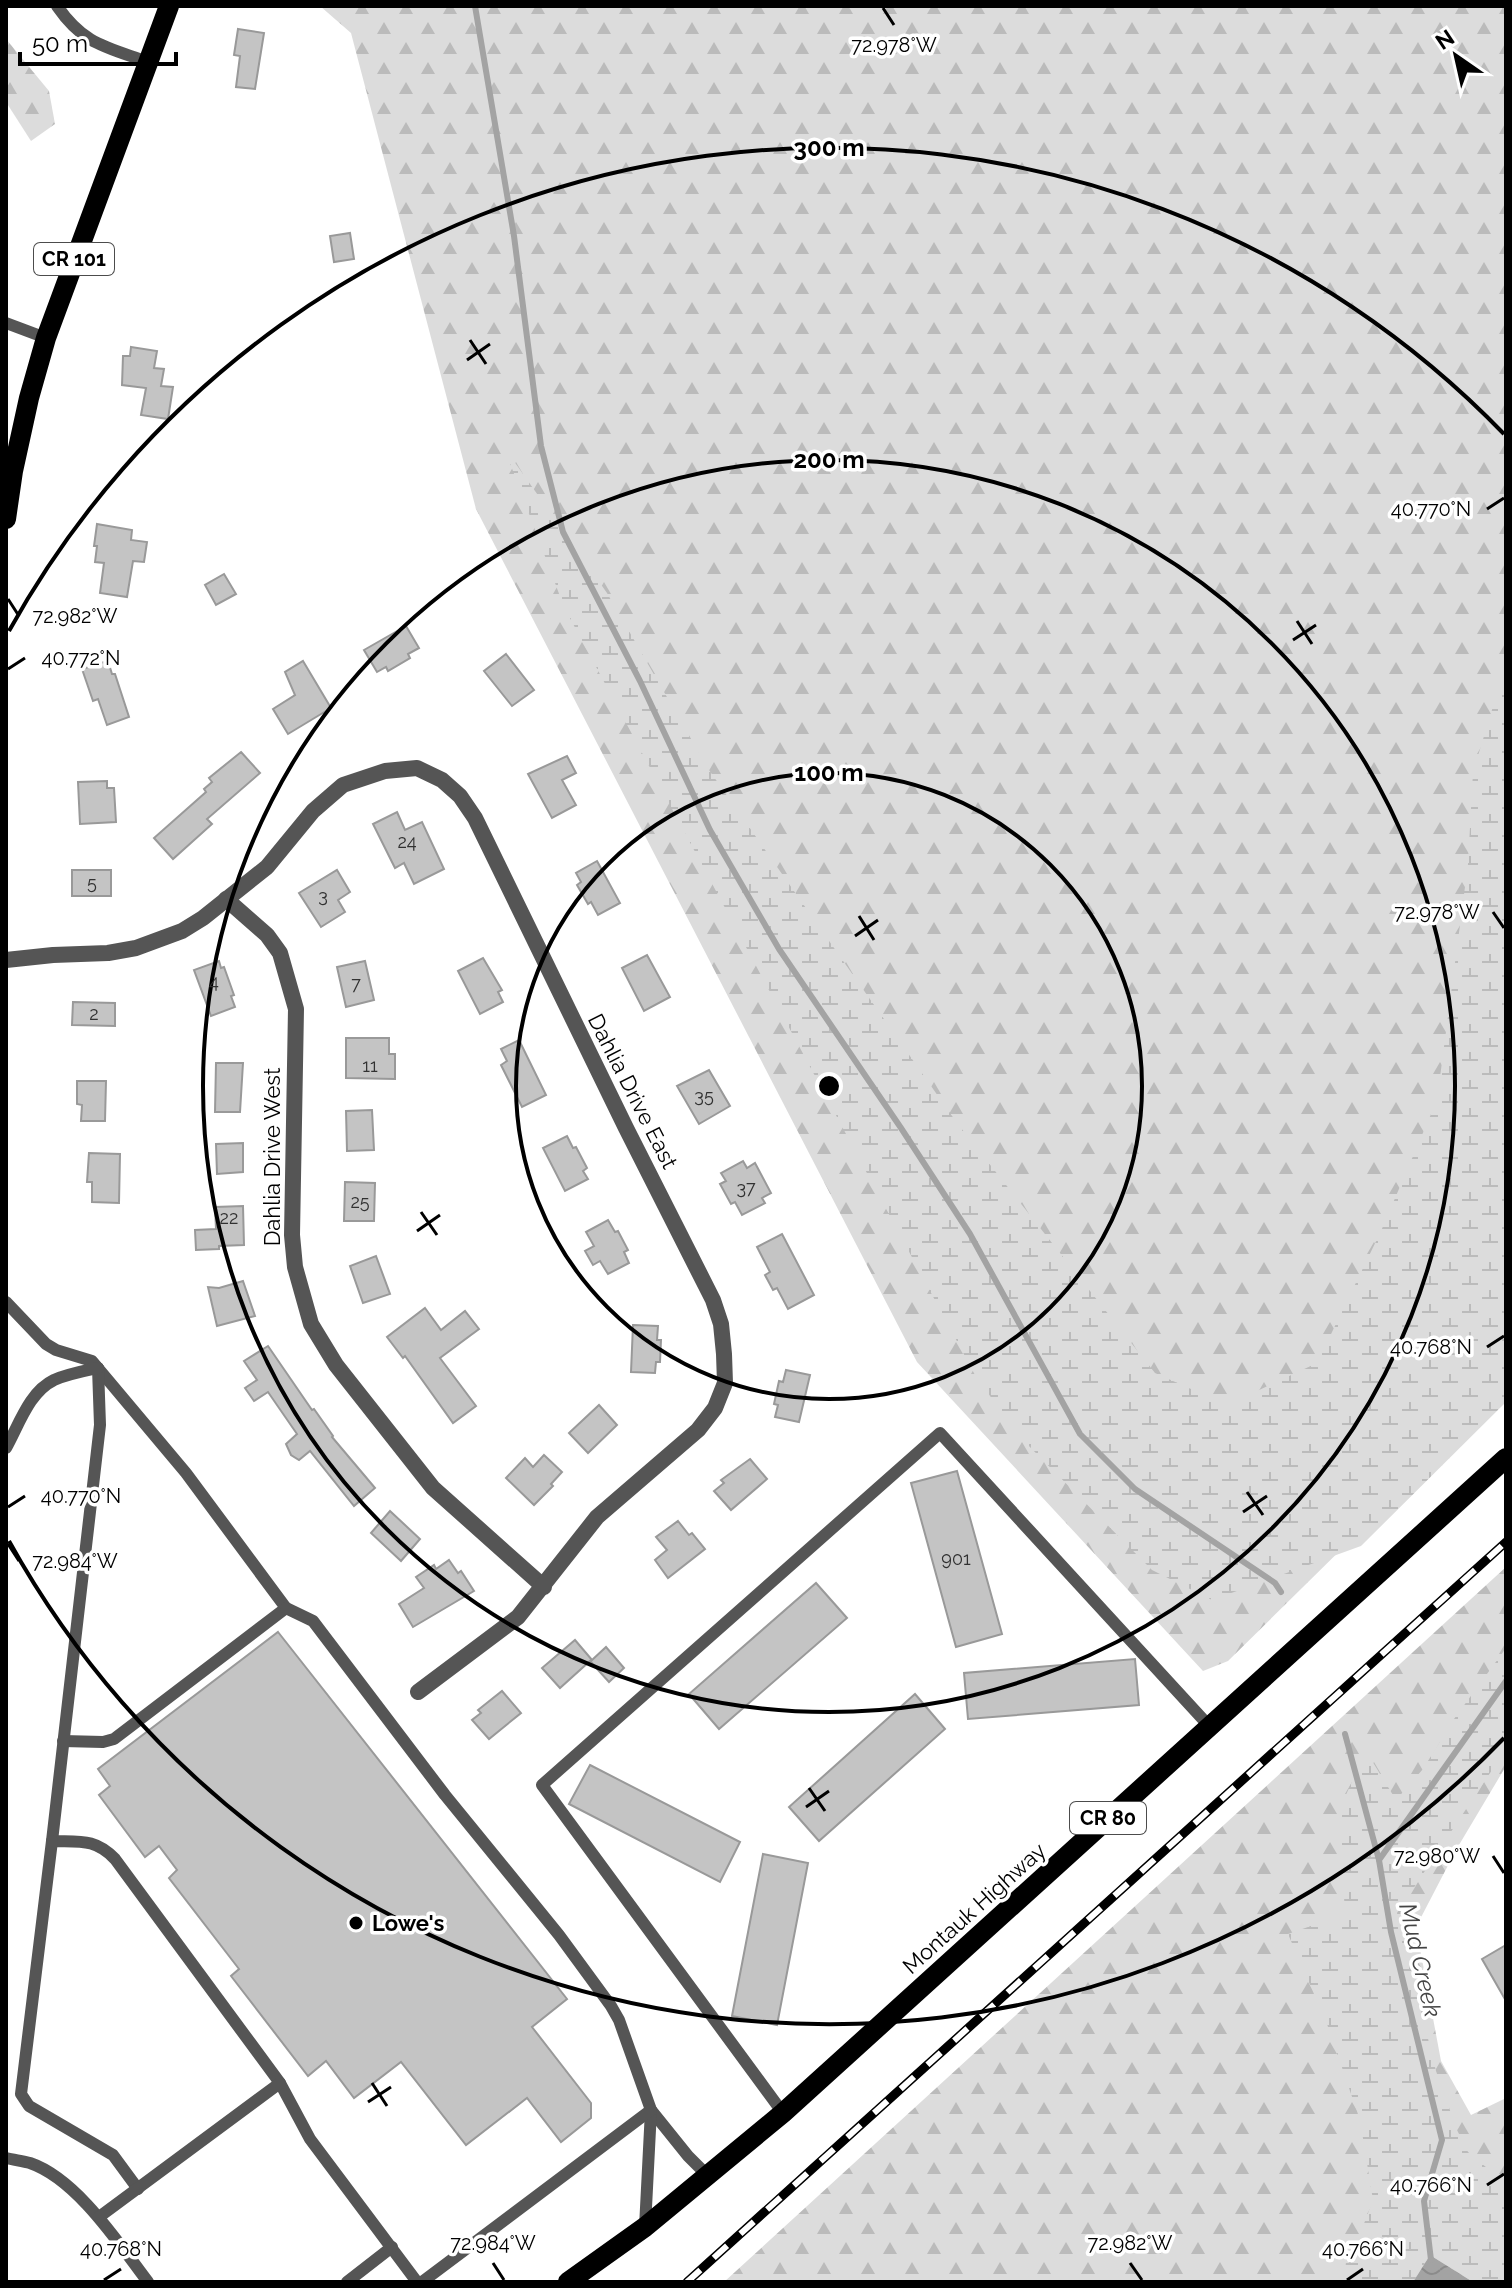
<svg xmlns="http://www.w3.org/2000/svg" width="1512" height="2288" viewBox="0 0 1512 2288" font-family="Raleway,sans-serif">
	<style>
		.forest { fill: url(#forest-firs) }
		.wetland { fill: url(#wetland-marsh) }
		.water { fill: url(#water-waves) }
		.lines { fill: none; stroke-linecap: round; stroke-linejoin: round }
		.stream { stroke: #a3a3a3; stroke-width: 6 }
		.building { fill: #c4c4c4; stroke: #999; stroke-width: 2 }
		.lane { stroke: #555; stroke-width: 12 }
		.street { stroke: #555; stroke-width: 16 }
		.primary { stroke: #000; stroke-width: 20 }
		.rail-casing { stroke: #000; stroke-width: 9 }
		.rail { stroke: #fff; stroke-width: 6; stroke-dasharray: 18; stroke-linecap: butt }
		.ticks { fill: none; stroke: #000; stroke-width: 3 }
		.ring { fill: none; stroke: #000; stroke-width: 4 }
		.poi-dot { fill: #000; stroke: #fff; stroke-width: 3 }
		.labels { text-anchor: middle; stroke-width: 7; stroke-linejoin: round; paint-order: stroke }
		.number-label { font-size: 18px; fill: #313131 }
		.shield { fill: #fff; stroke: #4c4c4c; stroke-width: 2 }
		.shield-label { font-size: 20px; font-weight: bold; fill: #000 }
		.street-label { font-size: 22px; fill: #000; stroke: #fff }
		.poi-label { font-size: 22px; font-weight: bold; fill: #000; stroke: #fff; text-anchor: start }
		.water-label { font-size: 24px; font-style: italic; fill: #444; stroke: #fff }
		.ticks-label { font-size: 20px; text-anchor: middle; fill: #000; stroke: #fff; stroke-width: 7; stroke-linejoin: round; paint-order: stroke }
		.centre { fill: #000; stroke: #fff; stroke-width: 4 }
		.ring-label { font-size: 24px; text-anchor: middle; font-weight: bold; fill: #000; stroke: #fff; stroke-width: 7; stroke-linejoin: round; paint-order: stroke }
	</style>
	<defs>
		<pattern id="forest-firs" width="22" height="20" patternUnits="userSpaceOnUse" patternTransform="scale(2)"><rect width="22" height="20" fill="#dcdcdc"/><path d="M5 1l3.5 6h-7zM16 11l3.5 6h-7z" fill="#bbb"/></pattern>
		<pattern id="wetland-marsh" width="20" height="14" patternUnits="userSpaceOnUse" patternTransform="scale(2)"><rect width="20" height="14" fill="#dcdcdc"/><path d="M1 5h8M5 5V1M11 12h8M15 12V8" fill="none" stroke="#bbb"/></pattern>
		<pattern id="water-waves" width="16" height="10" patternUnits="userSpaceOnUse" patternTransform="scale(2)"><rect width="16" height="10" fill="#a3a3a3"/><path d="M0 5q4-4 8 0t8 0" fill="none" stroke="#8b8b8b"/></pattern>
	</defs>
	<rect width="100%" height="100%" fill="#fff"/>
	<g class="forest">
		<polygon points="320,6 1506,6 1506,1387 1228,1661 1203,1671 917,1362 476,509 351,33"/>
		<polygon points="6,39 49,91 55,124 31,141 6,102"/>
		<polygon points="1506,1567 1506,1766 1456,1850 1416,1927 1441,2061 1471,2115 1506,2098 1506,2282 1429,2245 1390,2282 724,2282"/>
	</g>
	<g class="wetland">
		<polygon points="504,447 607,593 709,770 957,1123 1155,1373 1227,1405 1317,1363 1381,1231 1437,1100 1468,864 1473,772 1506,664 1506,1402 1361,1546 1212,1600 1152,1570 1018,1435 975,1375 564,607"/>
		<polygon points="1506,1648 1506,1749 1397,1913 1436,2071 1457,2130 1468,2152 1499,2178 1506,2195 1506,2282 1473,2282 1430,2255 1413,2282 1344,2282 1346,2262 1357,2242 1373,2200 1360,2120 1327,2024 1288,1934 1345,1914 1339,1810 1366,1751 1396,1800 1423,1769 1454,1719"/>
	</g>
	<polygon class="water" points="1430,2255 1473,2282 1413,2282"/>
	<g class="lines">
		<g class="stream">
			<polyline points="475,6 514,236 541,446 563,532 640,681 710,830 779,949 901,1128 970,1234 1080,1434 1135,1489 1275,1583 1281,1592"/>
			<polyline points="1345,1734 1379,1860"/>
			<polyline points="1431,2260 1424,2201 1442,2140 1391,1932 1379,1860 1506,1681"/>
		</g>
	</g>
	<g class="building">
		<polygon points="238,29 264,33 255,89 236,87 240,56 234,55"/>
		<polygon points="350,233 354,259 334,262 330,236"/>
		<polygon points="131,347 157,351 154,368 164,369 161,386 173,387 168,419 141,415 146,388 122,385 123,356 130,356"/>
		<polygon points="97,524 132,530 131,540 147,542 144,562 133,561 127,597 100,593 104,563 95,562 97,546 94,546"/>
		<polygon points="224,574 236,594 216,605 205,585"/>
		<polygon points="406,626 419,648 408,654 410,658 388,671 386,667 377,672 364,650"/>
		<polygon points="506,654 534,690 512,706 484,671"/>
		<polygon points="108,661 112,674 115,674 129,717 107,725 98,699 93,701 82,669"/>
		<polygon points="303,661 331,708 288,734 273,709 295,695 285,672"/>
		<polygon points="241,752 260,773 207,819 212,824 173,859 154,838 206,792 204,789 212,782 209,778"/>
		<polygon points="567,756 576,773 562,780 576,805 552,818 528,774"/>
		<polygon points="107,781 107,788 114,788 116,822 80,824 78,782"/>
		<polygon points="397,812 405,830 422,822 444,869 414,884 404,863 395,868 373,824"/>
		<polygon points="597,861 620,903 598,915 591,902 588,904 577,885 581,882 576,873"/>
		<rect x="72" y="870" width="39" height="26"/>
		<polygon points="337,870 350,892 338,900 345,912 321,927 299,893"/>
		<polygon points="647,955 670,997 644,1011 622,968"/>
		<polygon points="483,958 502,990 498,992 503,1002 480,1014 458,971"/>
		<polygon points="219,961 221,968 224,967 234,995 231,996 235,1007 211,1016 194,970"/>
		<polygon points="365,961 374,1000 346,1007 337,967"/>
		<polygon points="73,1002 115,1003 115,1026 72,1025"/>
		<polygon points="346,1038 389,1038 389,1054 395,1054 395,1079 346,1078"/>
		<polygon points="519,1040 546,1095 522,1107 501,1065 507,1061 501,1049"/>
		<polygon points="216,1063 243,1063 240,1112 215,1112"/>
		<polygon points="709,1070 730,1106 699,1124 677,1086"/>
		<polygon points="77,1081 106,1081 105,1121 81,1121 82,1105 77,1104"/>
		<polygon points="372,1110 374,1150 347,1151 346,1111"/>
		<polygon points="567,1136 573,1148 576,1147 587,1168 583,1171 588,1179 565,1191 543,1148"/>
		<polygon points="243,1143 243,1172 217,1174 216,1144"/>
		<polygon points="89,1153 120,1154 119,1203 92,1202 92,1182 87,1182"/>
		<polygon points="743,1161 747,1168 755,1163 771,1193 762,1198 765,1203 742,1215 735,1202 731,1204 720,1184 726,1181 721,1173"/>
		<polygon points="345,1182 375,1183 374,1221 344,1221"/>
		<polygon points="243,1206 244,1245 219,1246 219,1249 196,1250 195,1230 216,1229 215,1207"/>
		<polygon points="608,1220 615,1232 618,1231 628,1250 624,1252 629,1263 608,1274 600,1261 593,1265 585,1251 594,1246 586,1232"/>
		<polygon points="782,1234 814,1295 788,1309 777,1288 773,1290 765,1275 770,1272 757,1247"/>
		<polygon points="376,1256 390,1294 363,1303 350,1266"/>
		<polygon points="243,1281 255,1316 217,1326 208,1287 219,1288"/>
		<polygon points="425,1308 441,1330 465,1311 479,1329 440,1358 476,1406 453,1423 405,1356 403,1358 387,1337"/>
		<polygon points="633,1325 658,1326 657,1340 661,1340 660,1362 656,1362 655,1373 631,1372"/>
		<polygon points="268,1346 312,1410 314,1409 333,1436 332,1437 375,1488 354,1506 310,1451 299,1460 291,1455 286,1444 297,1434 268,1392 254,1401 245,1388 257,1380 244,1361"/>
		<polygon points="786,1370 810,1375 799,1422 775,1417 778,1405 774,1404 779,1381 783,1382"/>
		<polygon points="599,1405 617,1425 588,1453 569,1433"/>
		<polygon points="544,1455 562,1472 551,1484 553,1486 534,1505 506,1478 525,1458 533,1467"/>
		<polygon points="750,1459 767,1479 731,1510 714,1491 724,1483 721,1480"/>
		<polygon points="957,1471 1002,1634 956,1647 911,1483"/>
		<polygon points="390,1511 420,1539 401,1561 371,1533"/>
		<polygon points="678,1521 689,1535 692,1533 705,1549 668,1578 655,1560 667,1550 656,1537"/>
		<polygon points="449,1560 458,1573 461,1571 474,1591 413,1627 399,1604 424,1588 416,1577 434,1565 436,1569"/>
		<polygon points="816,1583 847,1618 719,1729 689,1694"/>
		<polygon points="278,1632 567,1999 532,2027 591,2103 591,2118 561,2142 527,2098 466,2145 401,2062 354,2098 326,2061 308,2076 231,1976 239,1969 169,1878 177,1870 159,1846 145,1857 99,1795 110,1786 98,1769"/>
		<polygon points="575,1640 592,1660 606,1647 624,1668 609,1682 590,1661 560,1688 542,1668"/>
		<polygon points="1135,1659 1139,1705 968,1719 964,1673"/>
		<polygon points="502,1691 521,1713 489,1739 472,1720 481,1713 478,1710"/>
		<polygon points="915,1694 945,1729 819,1841 789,1807"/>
		<polygon points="590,1765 740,1842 720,1882 569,1804"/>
		<polygon points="763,1854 808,1863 777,2025 732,2016"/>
		<polygon points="1506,1945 1506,2001 1482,1959"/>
	</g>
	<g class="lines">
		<g class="lane">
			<path d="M57 6C84 45 106 47 148 62"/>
			<polyline points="6,323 46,338"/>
			<polyline points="6,1302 46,1344 56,1350 92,1361 186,1473 286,1608 114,1739 103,1742 63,1741"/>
			<path d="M98 1368 100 1425 52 1841C79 1842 95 1838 115 1859L280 2083 310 2139 417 2282"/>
			<path d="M6 1448C19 1425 29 1392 54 1380 68 1374 84 1371 98 1368"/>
			<polyline points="286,1608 313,1621 445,1795 559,1935 611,2006 619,2020 651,2110 688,2156 708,2176"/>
			<polyline points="52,1841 21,2094 29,2106 113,2155 138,2189"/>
			<polyline points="783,2113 542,1785 940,1433 1210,1727"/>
			<path d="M6 2158C14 2160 23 2161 30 2163 77 2179 119 2244 148 2282"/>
			<polyline points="99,2217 280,2083"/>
			<polyline points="645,2227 651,2110"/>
			<polyline points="347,2282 392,2247"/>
			<polyline points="422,2282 651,2110"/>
		</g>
		<g class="street">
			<polyline points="226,899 267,935 280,953 296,1009 292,1235 295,1267 311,1324 336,1365 433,1488 544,1587"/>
			<polyline points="6,960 53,955 108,953 136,948 182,931 203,918 267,867 313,811 343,785 385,771 417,768 442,780 460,796 475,818 626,1128 713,1300 721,1324 724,1354 725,1383 715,1408 698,1430 597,1517 518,1617 418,1692"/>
		</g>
		<g class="primary">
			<polyline points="6,519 13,471 29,398 46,338 169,6"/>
			<polyline points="568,2282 645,2227 783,2113 1506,1458"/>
		</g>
		<g class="rail-casing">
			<polyline id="rail" points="687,2282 1506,1542"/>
		</g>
		<use href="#rail" class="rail"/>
	</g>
	<path class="ticks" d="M883 8 894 25M470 340 486 364M467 360 490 344M1487 509 1504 498M8 599 19 616M1297 621 1312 644M1293 640 1316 625M8 669 25 658M1493 912 1504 928M859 916 874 940M855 936 878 920M421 1212 437 1235M417 1231 440 1215M1487 1347 1504 1336M1247 1492 1263 1515M8 1507 25 1496M1243 1512 1267 1496M8 1544 19 1561M809 1788 825 1811M806 1807 829 1791M1493 1856 1504 1873M372 2083 387 2106M368 2102 391 2087M1487 2185 1504 2174M493 2263 504 2280M1130 2263 1142 2280M104 2280 121 2269M1347 2280 1363 2269"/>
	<g class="ring">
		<circle cx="829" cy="1086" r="313"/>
		<circle cx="829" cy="1086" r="626"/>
		<path d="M1504 1738A938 938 0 0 1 9 1541M9 631A938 938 0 0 1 1504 434"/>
	</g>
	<circle class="poi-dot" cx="356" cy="1923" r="8"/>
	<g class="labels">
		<g class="number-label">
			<text x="407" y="848">24</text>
			<text x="92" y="889">5</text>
			<text x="323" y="902">3</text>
			<text x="214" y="988">4</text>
			<text x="356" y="990">7</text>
			<text x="94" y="1020">2</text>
			<text x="370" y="1072">11</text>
			<text x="704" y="1102">35</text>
			<text x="746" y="1194">37</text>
			<text x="360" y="1208">25</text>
			<text x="229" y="1224">22</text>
			<text x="956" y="1565">901</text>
		</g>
		<g class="shield">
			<rect x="34" y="243" width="80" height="32" rx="6"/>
			<rect x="1070" y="1802" width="76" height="32" rx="6"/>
		</g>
		<g class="shield-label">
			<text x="74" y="266">CR 101</text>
			<text x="1108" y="1825">CR 80</text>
		</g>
		<g class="street-label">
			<text transform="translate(633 1091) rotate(63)" y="8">Dahlia Drive East</text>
			<text transform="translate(272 1157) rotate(-90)" y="8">Dahlia Drive West</text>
			<text transform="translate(974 1908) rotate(-42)" y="8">Montauk Highway</text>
		</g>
		<g class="poi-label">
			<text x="372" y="1931">Lowe's</text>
		</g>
		<g class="water-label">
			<text transform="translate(1420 1960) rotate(77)" y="8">Mud Creek</text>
		</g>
	</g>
	<g class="ticks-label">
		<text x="894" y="52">72.978°W</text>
		<text x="1431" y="516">40.770°N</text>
		<text x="75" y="623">72.982°W</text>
		<text x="81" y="665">40.772°N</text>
		<text x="1437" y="919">72.978°W</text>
		<text x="1431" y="1354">40.768°N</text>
		<text x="81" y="1503">40.770°N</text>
		<text x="75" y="1568">72.984°W</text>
		<text x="1437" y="1863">72.980°W</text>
		<text x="1431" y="2192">40.766°N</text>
		<text x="493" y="2250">72.984°W</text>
		<text x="1130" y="2250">72.982°W</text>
		<text x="121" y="2256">40.768°N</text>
		<text x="1363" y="2256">40.766°N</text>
	</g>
	<circle cx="829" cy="1086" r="12" class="centre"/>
	<g class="ring-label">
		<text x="829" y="156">300 m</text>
		<text x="829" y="468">200 m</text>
		<text x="829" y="781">100 m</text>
	</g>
	<rect width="1512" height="2288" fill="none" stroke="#000000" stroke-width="16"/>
	<g transform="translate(1456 56) rotate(326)" stroke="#ffffff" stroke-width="6" paint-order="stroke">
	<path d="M0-6L14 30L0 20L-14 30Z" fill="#000000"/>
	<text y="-12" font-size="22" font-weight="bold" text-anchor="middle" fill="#000000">N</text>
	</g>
	<path d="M20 52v12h156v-12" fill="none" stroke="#000000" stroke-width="4"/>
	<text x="32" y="52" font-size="24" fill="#000000" stroke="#ffffff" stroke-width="6" paint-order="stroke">50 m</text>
</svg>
